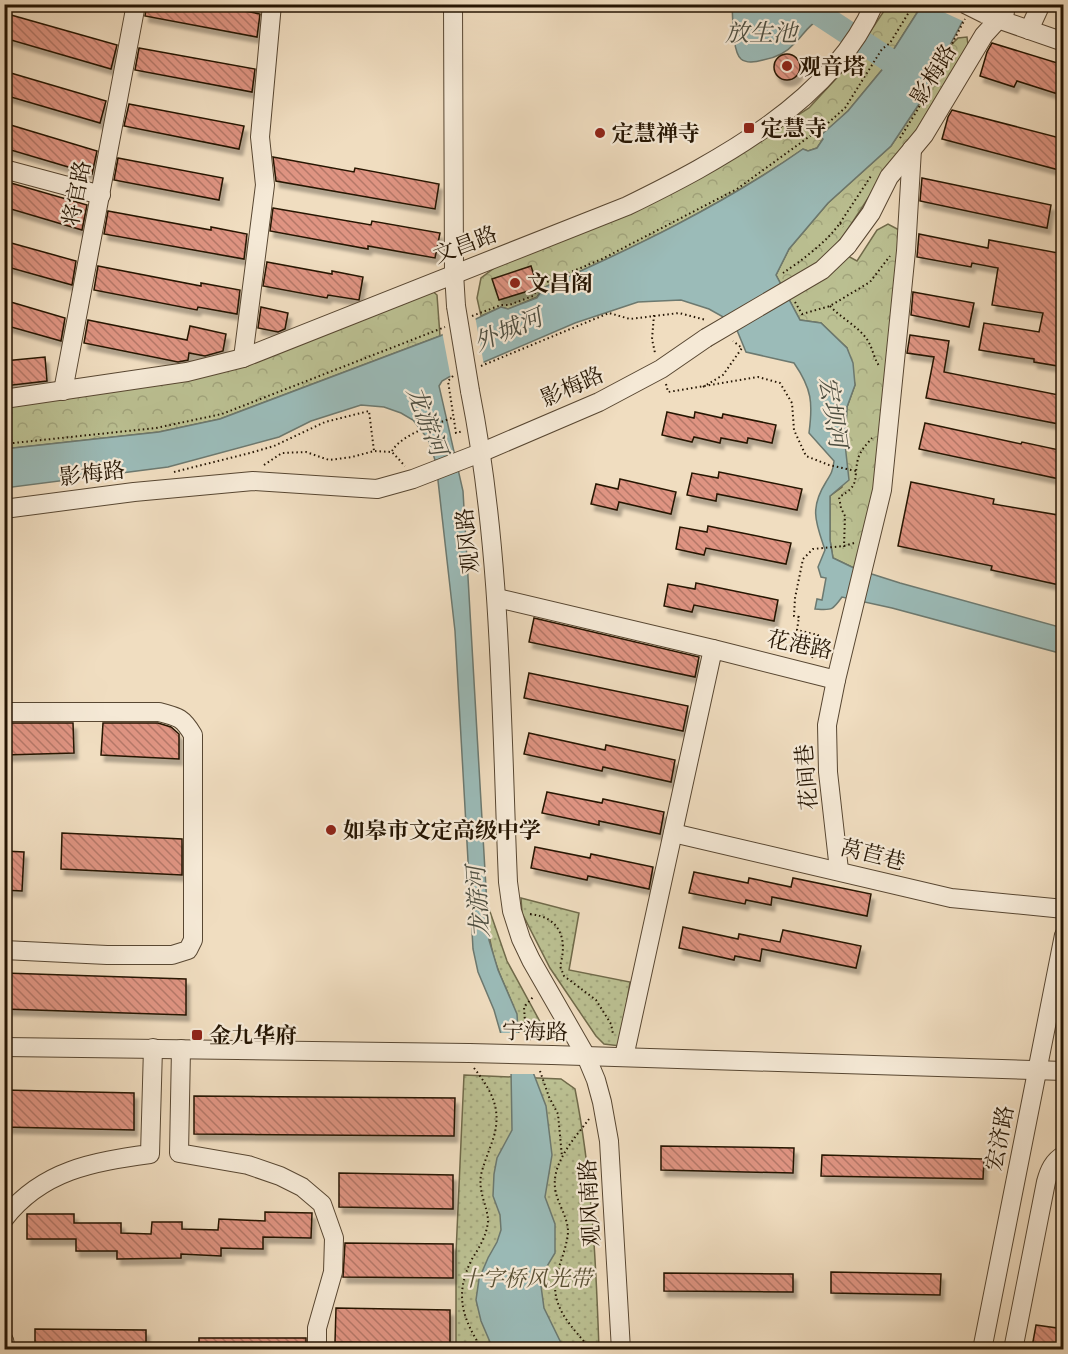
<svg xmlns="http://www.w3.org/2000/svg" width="1068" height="1354" viewBox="0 0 1068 1354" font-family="'EB Garamond','Noto Serif SC',serif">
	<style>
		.forest { fill: url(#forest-crowns); stroke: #706a4a; stroke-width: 1.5 }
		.park { fill: url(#park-dots); stroke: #706a4a; stroke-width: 1.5 }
		.water { fill: #9bbbb8; stroke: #6c7970; stroke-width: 1.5 }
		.pier { fill: #f0ddc0 }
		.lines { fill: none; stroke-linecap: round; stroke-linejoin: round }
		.river { stroke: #9bbbb8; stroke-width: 24 }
		.building { fill: url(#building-back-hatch); stroke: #251503; stroke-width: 1.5; filter: url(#shadow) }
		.minor-casing { stroke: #584732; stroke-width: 20 }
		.path { stroke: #251503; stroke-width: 2; stroke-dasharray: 1.5 3; stroke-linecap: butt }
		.minor { stroke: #f5e9d6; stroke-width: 18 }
		.minor-bridge-casing { stroke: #584732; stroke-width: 20; stroke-linecap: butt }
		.minor-bridge { stroke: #f5e9d6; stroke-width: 18 }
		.poi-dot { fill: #8f2418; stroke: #f5e9d6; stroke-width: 2 }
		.labels { text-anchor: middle; stroke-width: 4.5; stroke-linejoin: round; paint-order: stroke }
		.poi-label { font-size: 22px; font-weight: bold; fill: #251503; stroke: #f5e9d6; text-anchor: start }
		.street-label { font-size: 22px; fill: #251503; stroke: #f5e9d6 }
		.park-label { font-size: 22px; font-style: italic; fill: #5a5135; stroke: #f5e9d6 }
		.water-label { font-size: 24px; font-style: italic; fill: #4e4f42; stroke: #f5e9d6 }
	</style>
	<defs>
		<pattern id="forest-crowns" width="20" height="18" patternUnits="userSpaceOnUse" patternTransform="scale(1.5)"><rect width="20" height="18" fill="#bbc092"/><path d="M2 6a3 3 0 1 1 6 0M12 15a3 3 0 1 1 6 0" fill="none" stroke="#a1a47c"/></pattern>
		<pattern id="park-dots" width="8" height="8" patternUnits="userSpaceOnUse" patternTransform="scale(1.5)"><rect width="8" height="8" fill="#bbc092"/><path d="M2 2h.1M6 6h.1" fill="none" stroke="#a1a47c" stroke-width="1.8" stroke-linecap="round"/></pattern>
		<pattern id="building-back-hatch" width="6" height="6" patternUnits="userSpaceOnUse" patternTransform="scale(1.5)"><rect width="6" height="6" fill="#df9482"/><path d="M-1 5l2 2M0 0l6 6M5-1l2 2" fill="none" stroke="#b57868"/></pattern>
		<filter id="shadow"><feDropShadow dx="3.5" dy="6" stdDeviation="1.5" flood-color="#0004"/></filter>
	</defs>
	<rect width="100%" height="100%" fill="#f0ddc0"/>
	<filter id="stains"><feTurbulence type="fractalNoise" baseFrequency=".00333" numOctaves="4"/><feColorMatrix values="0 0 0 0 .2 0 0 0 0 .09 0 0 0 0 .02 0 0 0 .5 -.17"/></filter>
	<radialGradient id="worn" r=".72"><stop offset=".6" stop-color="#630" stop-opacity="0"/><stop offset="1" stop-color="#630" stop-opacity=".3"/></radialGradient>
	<g class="forest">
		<path d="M888 5H922L894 49 884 55 886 65 848 111 821 136 823 139 817 148 808 151 803 149C721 206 633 248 543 288L537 297 508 309 501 307 481 316 477 298 481 278 497 266 725 162 809 108 845 69Z"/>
		<polygon points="967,37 968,45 905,149 889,166 835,249 857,261 877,230 888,224 901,231 875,494 856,569 833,558 830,540 830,496 842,487 847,407 855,385 847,348 821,323 800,320 776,275 789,249 828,203 891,146 919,104 949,47 958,38"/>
		<polygon points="429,288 437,295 440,336 220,419 159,432 5,449 5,405 232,368"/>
	</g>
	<g class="park">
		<polygon points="521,898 579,913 569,970 630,982 620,1046 604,1044 596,1036 550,968 522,913"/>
		<path d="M487 903 507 961 544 1029 536 1033 518 1030C517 1009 507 992 499 972 490 950 487 926 487 903Z"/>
		<path d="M464 1075 561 1079 575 1089C592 1175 596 1262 599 1349L456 1350V1253Z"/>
	</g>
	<g class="water">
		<path d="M732 5H824V10L840 21 834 29 818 20C808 26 803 35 795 43 787 52 775 58 763 60 756 62 747 64 741 59 732 51 733 17 732 5Z"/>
		<path d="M922 5H971L919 104 891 146 828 203 789 249 776 275 800 320 821 323 847 348 853 363 855 385 847 407 845 444 849 480 830 496V540L833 558 856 569 900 583 1063 628V654L892 608 842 597C832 611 832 610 815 609L817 599 822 600 826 578 821 577 818 567 825 550C816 523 809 509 826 482 831 474 833 471 834 461L809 433C813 403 812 389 794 363L746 352 734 323 709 309 681 300 638 302 575 323 449 377 442 381 439 386 463 491 489 940 498 970 517 1014 518 1030 523 1046 546 1106 552 1155 545 1197 555 1224V1253L543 1273 541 1286 544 1308 564 1349H493L481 1321 476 1300 479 1279 488 1258 497 1242 501 1230 500 1215 493 1196 494 1174 497 1158 512 1130 511 1069 494 1010 478 972 473 949 455 631 436 463 428 439 413 420 401 413 384 407 361 405 311 421 279 437 168 467 5 488 4 449 159 432 220 419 440 336 501 307 508 309 537 298 543 288C633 248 722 206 803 149L808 151 817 148 823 139 820 136 848 111 886 65 884 55 894 49Z"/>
	</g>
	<g class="pier">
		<polygon points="974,4 965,22 928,5"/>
		<polygon points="475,316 484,365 451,379 442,331"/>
		<polygon points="496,1033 522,1033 537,1074 508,1074 504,1054"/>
	</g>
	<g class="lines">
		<polyline class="river" points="804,4 909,73"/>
	</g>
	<g class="building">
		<polygon points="147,4 209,4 260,14 257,37 145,16"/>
		<polygon points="4,13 117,45 111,69 4,38"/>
		<polygon points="992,43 1064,65 1064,96 1017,81 1014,87 980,76 987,52"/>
		<polygon points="139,48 255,69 252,92 135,70"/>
		<circle cx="787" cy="67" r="13"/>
		<polygon points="4,71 106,101 100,123 4,95"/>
		<polygon points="129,104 244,126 239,149 124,126"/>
		<polygon points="952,110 1064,139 1064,154 1059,170 942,139 948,117"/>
		<polygon points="4,123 97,151 92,174 4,148"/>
		<polygon points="273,157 354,172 355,168 439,184 435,209 276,181"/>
		<polygon points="118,158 223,178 219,200 114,180"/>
		<polygon points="922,178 1051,205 1047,228 920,201"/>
		<polygon points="4,181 87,205 82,230 4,207"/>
		<polygon points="273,208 371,225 372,221 440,233 435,258 368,246 368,249 270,231"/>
		<polygon points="108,211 211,230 211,227 247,234 244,259 104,234"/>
		<polygon points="919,234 988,248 989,240 1064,254 1064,367 1034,362 1034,359 979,350 984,323 1039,332 1043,313 992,305 998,268 972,263 971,267 917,257"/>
		<polygon points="4,241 76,261 72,285 4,266"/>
		<polygon points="267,262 332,274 332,271 363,277 359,300 328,295 327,298 263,286"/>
		<polygon points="98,266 201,286 201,283 240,290 237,314 198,307 197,310 94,290"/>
		<polygon points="531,266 538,288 499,300 492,279"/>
		<polygon points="913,292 974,303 969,327 911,315"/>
		<polygon points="4,300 65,318 61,341 4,325"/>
		<polygon points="261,307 288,313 285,329 278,332 258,328"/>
		<polygon points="88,320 187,340 190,326 226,334 223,351 205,356 189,353 188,360 178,362 84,343"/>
		<polygon points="910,335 949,341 944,372 1064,396 1064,425 926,398 934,357 907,353"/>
		<polygon points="45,357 47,381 4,386 4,361"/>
		<polygon points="667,412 694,418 695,412 722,418 723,414 776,425 772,443 748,438 747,443 721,438 720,443 694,437 692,442 662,435"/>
		<polygon points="925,423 1021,444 1022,442 1064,451 1064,480 919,449"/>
		<polygon points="719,472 802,489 797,510 717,494 716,501 687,495 692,473 718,478"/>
		<polygon points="620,479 676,492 671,514 619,502 617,510 591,504 596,484 618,489"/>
		<polygon points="911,482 994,499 993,504 1064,516 1064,586 991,570 992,566 898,546"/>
		<polygon points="708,526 791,543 786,564 706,548 704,555 676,549 680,527 707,532"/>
		<polygon points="696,583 778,600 774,621 694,605 692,612 664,606 668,584 695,589"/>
		<polygon points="534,618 699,657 695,677 529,642"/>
		<polygon points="529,673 688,706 683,731 524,698"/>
		<polygon points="4,723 73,723 74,753 4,755"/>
		<polygon points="103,723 158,723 171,727 179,734 179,759 101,755"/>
		<polygon points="529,733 605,750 606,745 675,760 671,782 603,767 602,771 524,754"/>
		<polygon points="547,792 602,803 603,799 664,812 660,834 599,821 599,825 542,813"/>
		<polygon points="62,833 182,839 182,875 61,869"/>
		<polygon points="535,847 590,858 591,854 653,867 649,889 588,876 587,880 531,868"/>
		<polygon points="4,851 24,852 22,891 4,890"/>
		<polygon points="694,872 748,883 749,878 791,887 793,878 871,894 867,916 772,897 771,905 746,900 745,904 689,893"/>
		<polygon points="683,927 738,939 739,934 780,942 783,930 861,946 856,968 762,949 760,961 735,956 734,960 679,948"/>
		<polygon points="4,973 186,979 186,1015 4,1009"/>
		<polygon points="4,1090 134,1093 134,1130 4,1127"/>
		<polygon points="194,1096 455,1098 454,1136 194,1134"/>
		<polygon points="661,1146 794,1148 793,1173 661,1170"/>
		<polygon points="822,1155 984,1159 983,1179 821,1176"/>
		<polygon points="339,1173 453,1175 453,1209 339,1207"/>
		<polygon points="265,1212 312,1213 311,1238 263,1237 263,1249 221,1248 221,1256 181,1254 181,1258 117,1259 117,1251 76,1251 76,1239 27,1239 27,1214 74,1214 74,1223 121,1223 121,1233 151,1234 152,1222 182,1222 182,1229 218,1230 219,1219 265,1221"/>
		<polygon points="345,1243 453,1244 453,1278 343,1277"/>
		<polygon points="831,1272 941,1274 940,1295 831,1293"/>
		<polygon points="664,1273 793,1274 793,1292 664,1291"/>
		<polygon points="336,1308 450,1310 450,1344 335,1342"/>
		<polygon points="1036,1325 1064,1329 1064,1350 1032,1347"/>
		<polygon points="35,1329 146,1330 146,1350 35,1350"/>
		<rect x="199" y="1338" width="107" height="12"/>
	</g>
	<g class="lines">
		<g class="minor-casing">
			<g id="minor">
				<polyline points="453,4 454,273 456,306"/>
				<polyline points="989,16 1064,42"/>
				<polyline points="1029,30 1041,4"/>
				<polyline points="4,169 101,195"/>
				<polyline points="847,246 871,213 889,177 924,135 984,35 1005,12"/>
				<polyline points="243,358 265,185 260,137 272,4"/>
				<polyline points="63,391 136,4"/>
				<path d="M470 391C502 552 501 718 508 882L512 911 521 939 531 960 586 1056 596 1080 602 1102 609 1141 621 1350"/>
				<path d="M4 399 187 372 243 358 627 206C717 162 833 101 874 4"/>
				<polyline points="4,509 134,492 253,481 377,489 413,479 480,453 599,402 661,369 706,338"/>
				<polyline points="497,598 713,649"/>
				<polyline points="836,680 827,725 828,772 839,870"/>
				<path d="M4 712H159C179 717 183 718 193 735V940L188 950 172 955H107L4 950"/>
				<polyline points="673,833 951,898 1064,909"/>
				<polyline points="4,1047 469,1053"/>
				<polyline points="181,1049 179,1153 248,1165 280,1176 302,1187 322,1204 334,1238 333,1272 317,1328 317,1350"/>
				<polyline points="552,1055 1064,1071"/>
				<polyline points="624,1057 713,649 836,680 882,490 906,251 912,149"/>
				<path d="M4 1219C42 1170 93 1162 150 1154L153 1048"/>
				<polyline points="4,1340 6,1350"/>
				<polyline points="982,1350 1064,935"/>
				<path d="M1013 1350 1046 1182C1049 1171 1053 1161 1064 1155"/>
			</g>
		</g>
		<g class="path">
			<polyline points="900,138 918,109 965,19"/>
			<polyline points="840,223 871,176"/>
			<path d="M783 273C801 261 828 241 840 223L843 227"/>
			<polyline points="795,302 802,314 830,306 870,282 890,256"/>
			<path d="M830 306C841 318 856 325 866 338 873 347 873 358 880 367"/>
			<polyline points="654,315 652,339 655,353"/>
			<polyline points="472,316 501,305 509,305 533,296 540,285 602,259 737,189 828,123 845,108 882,49 890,43 914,4"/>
			<polyline points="481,366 609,313 630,319 679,313 706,320"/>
			<polyline points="453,376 448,381 456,433 463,431"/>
			<polyline points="666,384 668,392 758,377 780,383 792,403 794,430 806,456 829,465 856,471"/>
			<polyline points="703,387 723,375 742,348 733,341"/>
			<polyline points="4,444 156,428 222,414 445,327"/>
			<path d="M392 451C403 433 435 425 454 417"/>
			<polyline points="264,465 282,453 306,452 329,460 352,457 374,451 392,452 405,466"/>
			<polyline points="174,472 250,453 274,446 325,422 369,411 374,451"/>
			<path d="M854 543 844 546 845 516 841 508 839 497C861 485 853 479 858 459 860 451 866 445 872 438"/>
			<polyline points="812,658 818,635 797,630 799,617 794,616 795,598 803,559 813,549 844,546"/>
			<path d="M530 914C560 917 568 939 560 966L564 976 596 1000 611 1024 613 1034"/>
			<polyline points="531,1040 525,1022 524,1007 534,996"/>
			<path d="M474 1068C490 1089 502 1107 494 1136 490 1149 484 1162 481 1175 478 1193 488 1207 488 1221 487 1235 479 1248 472 1259 454 1294 462 1319 483 1350"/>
			<polyline points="540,1071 549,1097 558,1114 562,1157"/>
			<path d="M589 1119C575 1138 552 1162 555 1188 557 1204 568 1216 568 1232 567 1246 561 1260 557 1273 548 1307 573 1327 591 1350"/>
		</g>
		<use href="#minor" class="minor"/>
		<g class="minor-bridge-casing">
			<g id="minor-bridge">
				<polyline points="965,4 985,14"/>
				<polyline points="456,306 470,391"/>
				<polyline points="706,338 822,270 847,246"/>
				<polyline points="469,1053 552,1055"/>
			</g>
		</g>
		<use href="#minor-bridge" class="minor-bridge"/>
	</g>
	<g class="poi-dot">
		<circle cx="787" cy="66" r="6"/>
		<rect x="743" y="122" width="12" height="12" rx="3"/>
		<circle cx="600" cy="133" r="6"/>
		<circle cx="515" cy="283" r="6"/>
		<circle cx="331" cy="830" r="6"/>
		<rect x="191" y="1029" width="12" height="12" rx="3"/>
	</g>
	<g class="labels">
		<g class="poi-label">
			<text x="799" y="74">观音塔</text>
			<text x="761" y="136">定慧寺</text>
			<text x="612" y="141">定慧禅寺</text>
			<text x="527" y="291">文昌阁</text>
			<text x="343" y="838">如皋市文定高级中学</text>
			<text x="209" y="1043">金九华府</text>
		</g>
		<g class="street-label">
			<text transform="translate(933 74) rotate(-59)" y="8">影梅路</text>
			<text transform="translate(76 193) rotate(-79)" y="8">将官路</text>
			<text transform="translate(465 244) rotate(-21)" y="8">文昌路</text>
			<text transform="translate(572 386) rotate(-24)" y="8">影梅路</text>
			<text transform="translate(92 473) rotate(-7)" y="8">影梅路</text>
			<text transform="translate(467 541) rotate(-96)" y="8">观风路</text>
			<text transform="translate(800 644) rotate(11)" y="8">花港路</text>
			<text transform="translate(806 777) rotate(-95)" y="8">花间巷</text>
			<text transform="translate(873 854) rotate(14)" y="8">莴苣巷</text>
			<text transform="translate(535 1031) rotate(1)" y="8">宁海路</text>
			<text transform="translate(999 1138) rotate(-79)" y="8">宏济路</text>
			<text transform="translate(589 1203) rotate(-93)" y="8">观风南路</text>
		</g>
		<g class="park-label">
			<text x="526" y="1286">十字桥风光带</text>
		</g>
		<g class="water-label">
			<text x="761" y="41">放生池</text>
			<text transform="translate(508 330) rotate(-23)" y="8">外城河</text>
			<text transform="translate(833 412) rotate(81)" y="8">宏坝河</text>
			<text transform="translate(427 421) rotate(69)" y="8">龙游河</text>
			<text transform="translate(478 902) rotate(-94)" y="8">龙游河</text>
		</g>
	</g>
	<rect width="1068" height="1354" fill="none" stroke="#f0ddc0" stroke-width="24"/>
	<rect x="6" y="6" width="1056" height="1342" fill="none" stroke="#251503" stroke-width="3"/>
	<rect x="12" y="12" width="1044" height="1330" fill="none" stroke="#251503" stroke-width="1.5"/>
	<rect width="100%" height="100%" filter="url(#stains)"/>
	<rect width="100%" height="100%" fill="url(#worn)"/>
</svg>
